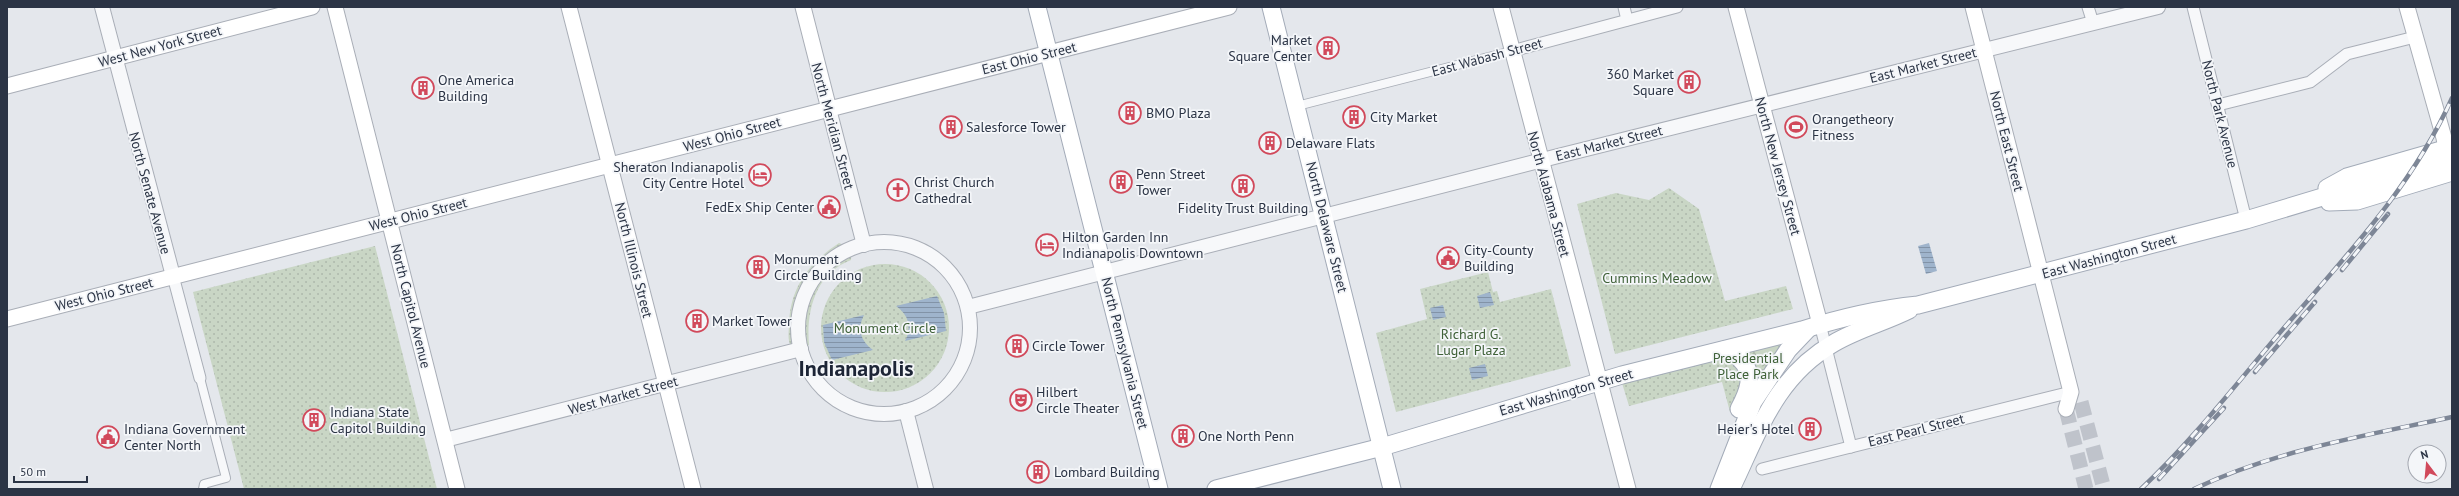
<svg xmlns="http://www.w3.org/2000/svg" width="2459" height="496" viewBox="0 0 2459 496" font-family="'PT Sans',sans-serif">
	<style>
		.grass { fill: url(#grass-dots) }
		.forest { fill: url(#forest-firs) }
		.water { fill: url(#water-rules) }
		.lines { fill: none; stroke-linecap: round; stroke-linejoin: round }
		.secondary-tunnel { stroke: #bfc3cb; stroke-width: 15; stroke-dasharray: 15 8; stroke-linecap: butt }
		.pedestrian-casing { stroke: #a9aeb7; stroke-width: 10 }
		.minor-casing { stroke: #a9aeb7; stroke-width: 13 }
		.tertiary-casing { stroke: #a9aeb7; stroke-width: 16 }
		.secondary-casing { stroke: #a9aeb7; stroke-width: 17 }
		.primary-casing { stroke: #a3abb8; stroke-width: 19 }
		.pedestrian { stroke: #f7f8fa; stroke-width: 8 }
		.minor { stroke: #f7f8fa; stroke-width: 11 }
		.tertiary { stroke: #f7f8fa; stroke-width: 14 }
		.secondary { stroke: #fff; stroke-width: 15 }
		.primary { stroke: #fff; stroke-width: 17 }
		.rail-casing { stroke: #7d8696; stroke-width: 4.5 }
		.rail { stroke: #f4f6f9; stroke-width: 3; stroke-dasharray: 9; stroke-linecap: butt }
		.labels { text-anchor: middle; stroke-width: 3.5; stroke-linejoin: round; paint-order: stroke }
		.poi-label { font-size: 14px; fill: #2b3445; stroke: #f4f6f9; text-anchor: start }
		.street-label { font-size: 14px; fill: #2b3445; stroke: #f4f6f9 }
		.park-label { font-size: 14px; fill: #3f6138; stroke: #f4f6f9 }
		.town-label { font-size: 22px; font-weight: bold; fill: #1d2536; stroke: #f4f6f9 }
	</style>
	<defs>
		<pattern id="grass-dots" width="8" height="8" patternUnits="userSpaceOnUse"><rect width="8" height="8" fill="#c9d6c5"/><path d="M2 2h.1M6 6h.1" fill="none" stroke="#adb8ab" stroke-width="1.8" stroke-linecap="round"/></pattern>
		<pattern id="forest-firs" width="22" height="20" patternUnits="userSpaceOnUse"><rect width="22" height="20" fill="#c9d6c5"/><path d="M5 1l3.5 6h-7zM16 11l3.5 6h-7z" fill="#adb8ab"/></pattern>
		<pattern id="water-rules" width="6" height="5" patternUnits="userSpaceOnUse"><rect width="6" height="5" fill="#9fb4cc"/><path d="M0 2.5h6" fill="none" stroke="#8293a7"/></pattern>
	</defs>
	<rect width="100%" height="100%" fill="#e4e7ec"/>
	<g class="grass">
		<polygon points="1669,188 1699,209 1725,301 1786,286 1793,309 1615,354 1577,204 1616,193 1649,200"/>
		<path d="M839 243C847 246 852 250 851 260 816 273 806 310 809 345L805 348 791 347C787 339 789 331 789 323 791 286 809 263 839 243Z"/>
		<polygon points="375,246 437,489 244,489 193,292"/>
		<circle cx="885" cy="328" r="64"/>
		<polygon points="1488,272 1493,292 1497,291 1500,302 1551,289 1571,366 1396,412 1376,333 1427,319 1420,289"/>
		<polygon points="1787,338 1758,382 1739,394 1730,412 1722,382 1629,406 1622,383"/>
	</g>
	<polygon class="forest" points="1782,341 1764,366 1753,369 1740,351"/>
	<g class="water">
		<polygon points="1929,243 1937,271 1926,274 1918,246"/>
		<polygon points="1490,292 1494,305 1480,308 1477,296"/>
		<path d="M937 296 944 313 946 331 905 341C912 328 909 315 896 306Z"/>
		<polygon points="1443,305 1446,317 1433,320 1430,308"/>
		<path d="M864 315C857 328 860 341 873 350L832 360 824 342 823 325Z"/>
		<polygon points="1485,364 1488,376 1472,380 1469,368"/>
	</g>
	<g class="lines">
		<g class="secondary-tunnel">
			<polyline points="2081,402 2104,489"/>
			<polyline points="2066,409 2086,489"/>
		</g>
		<g class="pedestrian-casing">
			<g id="pedestrian">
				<polyline points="1297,106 1512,51"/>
				<polyline points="200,378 226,478 204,484 203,489"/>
			</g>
		</g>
		<g class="minor-casing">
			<g id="minor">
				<polyline points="1624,7 1627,20"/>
				<polyline points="2088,7 2093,23"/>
				<polyline points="2193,7 2246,220"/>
				<polyline points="1512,51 1677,7"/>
				<polyline points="2218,105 2310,82 2347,54 2415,37"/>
				<polyline points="173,276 200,378"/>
				<polyline points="1820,324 1851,447"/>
				<polyline points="1762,469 2071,392"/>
			</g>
		</g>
		<g class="tertiary-casing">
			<g id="tertiary">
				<polyline points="102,7 173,276"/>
				<polyline points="829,109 864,245"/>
				<circle cx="884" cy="328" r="86"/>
				<polyline points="968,307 1562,155 2158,7"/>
				<polyline points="906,411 926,489"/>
				<polyline points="445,440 801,349"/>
			</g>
		</g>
		<g class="secondary-casing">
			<g id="secondary">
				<polyline points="335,7 457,489"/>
				<polyline points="569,7 693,489"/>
				<polyline points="803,7 829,109"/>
				<polyline points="1501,7 1628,489"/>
				<polyline points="1736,7 1820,324"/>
				<polyline points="1973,7 2071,392 2066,409"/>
				<polyline points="2407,7 2444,138 2448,160"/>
				<polyline points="7,86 312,7"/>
				<polyline points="7,319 1229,7"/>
			</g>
		</g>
		<g class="primary-casing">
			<g id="primary">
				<polyline points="1037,7 1159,489"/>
				<polyline points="1271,7 1392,489"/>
				<polyline points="2327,188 2347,177 2452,147"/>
				<polyline points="2329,202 2357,201 2452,172"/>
				<path d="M1724 350C1731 350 1736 354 1740 359 1756 374 1748 392 1739 409"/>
				<path d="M1216 489 1382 447 1622 375 1802 330C1840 318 1878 309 1918 305L2246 220 2452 158"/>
				<polyline points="1719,489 1753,402 1788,350 1808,329"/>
				<path d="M1731 489C1759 431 1775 377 1834 343 1858 329 1885 322 1909 310"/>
			</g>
		</g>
		<use href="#pedestrian" class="pedestrian"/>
		<use href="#minor" class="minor"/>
		<use href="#tertiary" class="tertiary"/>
		<use href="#secondary" class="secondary"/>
		<use href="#primary" class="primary"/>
		<g class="rail-casing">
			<g id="rail">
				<polyline points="2342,270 2388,214"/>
				<polyline points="2255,372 2315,302"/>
				<polyline points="2159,479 2224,408"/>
				<path d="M2141 489C2193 440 2237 383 2283 329 2346 256 2412 187 2452 98"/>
				<path d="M2194 489C2276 450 2364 436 2452 417"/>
			</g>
		</g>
		<use href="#rail" class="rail"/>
	</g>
	<defs>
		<g id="building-ring" transform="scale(1.15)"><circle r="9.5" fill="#f4f6f9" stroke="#d1495b" stroke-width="1.5"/><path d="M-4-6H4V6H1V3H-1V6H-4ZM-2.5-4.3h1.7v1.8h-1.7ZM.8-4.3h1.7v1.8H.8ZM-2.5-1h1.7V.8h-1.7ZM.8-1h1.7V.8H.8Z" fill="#d1495b"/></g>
		<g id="stadium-ring" transform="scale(1.15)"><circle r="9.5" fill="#f4f6f9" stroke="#d1495b" stroke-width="1.5"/><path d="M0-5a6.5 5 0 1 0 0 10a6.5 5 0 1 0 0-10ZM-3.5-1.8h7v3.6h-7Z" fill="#d1495b"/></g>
		<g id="hotel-ring" transform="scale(1.15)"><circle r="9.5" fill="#f4f6f9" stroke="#d1495b" stroke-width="1.5"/><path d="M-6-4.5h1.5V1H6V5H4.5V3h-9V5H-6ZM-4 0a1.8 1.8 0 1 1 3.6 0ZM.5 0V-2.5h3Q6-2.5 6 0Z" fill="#d1495b"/></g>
		<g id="church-ring" transform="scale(1.15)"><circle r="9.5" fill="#f4f6f9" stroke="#d1495b" stroke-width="1.5"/><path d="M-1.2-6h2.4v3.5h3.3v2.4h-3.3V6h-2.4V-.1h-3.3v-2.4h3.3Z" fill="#d1495b"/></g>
		<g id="civic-ring" transform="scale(1.15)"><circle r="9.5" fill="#f4f6f9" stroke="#d1495b" stroke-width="1.5"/><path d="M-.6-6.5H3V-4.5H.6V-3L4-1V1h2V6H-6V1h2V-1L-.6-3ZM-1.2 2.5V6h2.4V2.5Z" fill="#d1495b"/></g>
		<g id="theatre-ring" transform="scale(1.15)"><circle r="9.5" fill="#f4f6f9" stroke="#d1495b" stroke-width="1.5"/><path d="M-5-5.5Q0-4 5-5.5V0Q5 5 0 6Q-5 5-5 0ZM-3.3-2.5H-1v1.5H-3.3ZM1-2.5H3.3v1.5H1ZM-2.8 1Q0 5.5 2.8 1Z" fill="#d1495b"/></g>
	</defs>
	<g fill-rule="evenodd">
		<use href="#building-ring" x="1328" y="48"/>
		<use href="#building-ring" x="1689" y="82"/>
		<use href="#building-ring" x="423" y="88"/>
		<use href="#building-ring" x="1130" y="113"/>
		<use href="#building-ring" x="1354" y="117"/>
		<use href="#building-ring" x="951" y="127"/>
		<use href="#stadium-ring" x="1796" y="127"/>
		<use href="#building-ring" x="1270" y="143"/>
		<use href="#hotel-ring" x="760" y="175"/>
		<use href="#building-ring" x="1121" y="182"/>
		<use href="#building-ring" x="1243" y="186"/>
		<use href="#church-ring" x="898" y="190"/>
		<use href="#civic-ring" x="829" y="207"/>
		<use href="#hotel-ring" x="1047" y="245"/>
		<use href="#civic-ring" x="1448" y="258"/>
		<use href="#building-ring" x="758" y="267"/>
		<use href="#building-ring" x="697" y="321"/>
		<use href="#building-ring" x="1017" y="346"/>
		<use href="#theatre-ring" x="1021" y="400"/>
		<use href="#building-ring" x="314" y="420"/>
		<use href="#building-ring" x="1810" y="429"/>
		<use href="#building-ring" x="1183" y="436"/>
		<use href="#civic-ring" x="108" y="437"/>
		<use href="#building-ring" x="1038" y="472"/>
	</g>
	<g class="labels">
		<g class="poi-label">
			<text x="1312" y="45" text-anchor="end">Market<tspan x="1312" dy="16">Square Center</tspan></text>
			<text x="1674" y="79" text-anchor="end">360 Market<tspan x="1674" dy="16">Square</tspan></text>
			<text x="438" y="85">One America<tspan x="438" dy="16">Building</tspan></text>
			<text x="1146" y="118">BMO Plaza</text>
			<text x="1370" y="122">City Market</text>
			<text x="1812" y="124">Orangetheory<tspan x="1812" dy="16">Fitness</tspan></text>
			<text x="966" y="132">Salesforce Tower</text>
			<text x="1286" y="148">Delaware Flats</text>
			<text x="744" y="172" text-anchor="end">Sheraton Indianapolis<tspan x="744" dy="16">City Centre Hotel</tspan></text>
			<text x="1136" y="179">Penn Street<tspan x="1136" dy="16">Tower</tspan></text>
			<text x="914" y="187">Christ Church<tspan x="914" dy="16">Cathedral</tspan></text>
			<text x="814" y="212" text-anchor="end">FedEx Ship Center</text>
			<text x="1243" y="213" text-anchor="middle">Fidelity Trust Building</text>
			<text x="1062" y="242">Hilton Garden Inn<tspan x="1062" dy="16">Indianapolis Downtown</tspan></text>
			<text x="1464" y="255">City-County<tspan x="1464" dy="16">Building</tspan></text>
			<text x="774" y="264">Monument<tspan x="774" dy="16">Circle Building</tspan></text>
			<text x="712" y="326">Market Tower</text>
			<text x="1032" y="351">Circle Tower</text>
			<text x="1036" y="397">Hilbert<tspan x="1036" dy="16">Circle Theater</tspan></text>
			<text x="330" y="417">Indiana State<tspan x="330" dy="16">Capitol Building</tspan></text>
			<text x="124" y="434">Indiana Government<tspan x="124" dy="16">Center North</tspan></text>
			<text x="1794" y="434" text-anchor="end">Heier's Hotel</text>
			<text x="1198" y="441">One North Penn</text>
			<text x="1054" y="477">Lombard Building</text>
		</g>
		<g class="street-label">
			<text transform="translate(160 46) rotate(-15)" y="5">West New York Street</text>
			<text transform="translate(1487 57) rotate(-15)" y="5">East Wabash Street</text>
			<text transform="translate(1029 58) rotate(-14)" y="5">East Ohio Street</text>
			<text transform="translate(1923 65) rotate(-14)" y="5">East Market Street</text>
			<text transform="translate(2220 114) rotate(76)" y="5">North Park Avenue</text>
			<text transform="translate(833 126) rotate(75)" y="5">North Meridian Street</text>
			<text transform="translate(732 134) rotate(-15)" y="5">West Ohio Street</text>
			<text transform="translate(2007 141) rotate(76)" y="5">North East Street</text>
			<text transform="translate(1609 143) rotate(-14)" y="5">East Market Street</text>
			<text transform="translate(1778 166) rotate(75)" y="5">North New Jersey Street</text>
			<text transform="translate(150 193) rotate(75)" y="5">North Senate Avenue</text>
			<text transform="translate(1549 194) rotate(75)" y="5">North Alabama Street</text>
			<text transform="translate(418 214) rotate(-14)" y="5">West Ohio Street</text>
			<text transform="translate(1327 227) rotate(76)" y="5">North Delaware Street</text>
			<text transform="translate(2109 256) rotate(-15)" y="5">East Washington Street</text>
			<text transform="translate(634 260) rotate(76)" y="5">North Illinois Street</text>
			<text transform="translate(104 294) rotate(-14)" y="5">West Ohio Street</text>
			<text transform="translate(411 306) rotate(76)" y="5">North Capitol Avenue</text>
			<text transform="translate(1125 353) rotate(76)" y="5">North Pennsylvania Street</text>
			<text transform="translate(1566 392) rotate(-16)" y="5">East Washington Street</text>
			<text transform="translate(623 395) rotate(-15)" y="5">West Market Street</text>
			<text transform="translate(1916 430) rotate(-14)" y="5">East Pearl Street</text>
		</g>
		<g class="park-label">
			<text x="1657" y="283">Cummins Meadow</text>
			<text x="885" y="333">Monument Circle</text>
			<text x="1471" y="339">Richard G.<tspan x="1471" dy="16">Lugar Plaza</tspan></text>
			<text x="1748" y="363">Presidential<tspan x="1748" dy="16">Place Park</tspan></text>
		</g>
		<g class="town-label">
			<text x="856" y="376">Indianapolis</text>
		</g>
	</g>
	<rect width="2459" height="496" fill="none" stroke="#2b3445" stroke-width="16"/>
	<g transform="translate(2427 464) rotate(344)"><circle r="19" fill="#f4f6f9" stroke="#a4a8b1"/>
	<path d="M0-3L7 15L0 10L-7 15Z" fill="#d1495b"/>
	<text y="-6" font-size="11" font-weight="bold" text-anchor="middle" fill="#2b3445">N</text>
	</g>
	<path d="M14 476v6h73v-6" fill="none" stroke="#2b3445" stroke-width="2"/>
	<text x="20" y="476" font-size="12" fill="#2b3445" stroke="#f4f6f9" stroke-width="3" paint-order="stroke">50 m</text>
</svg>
